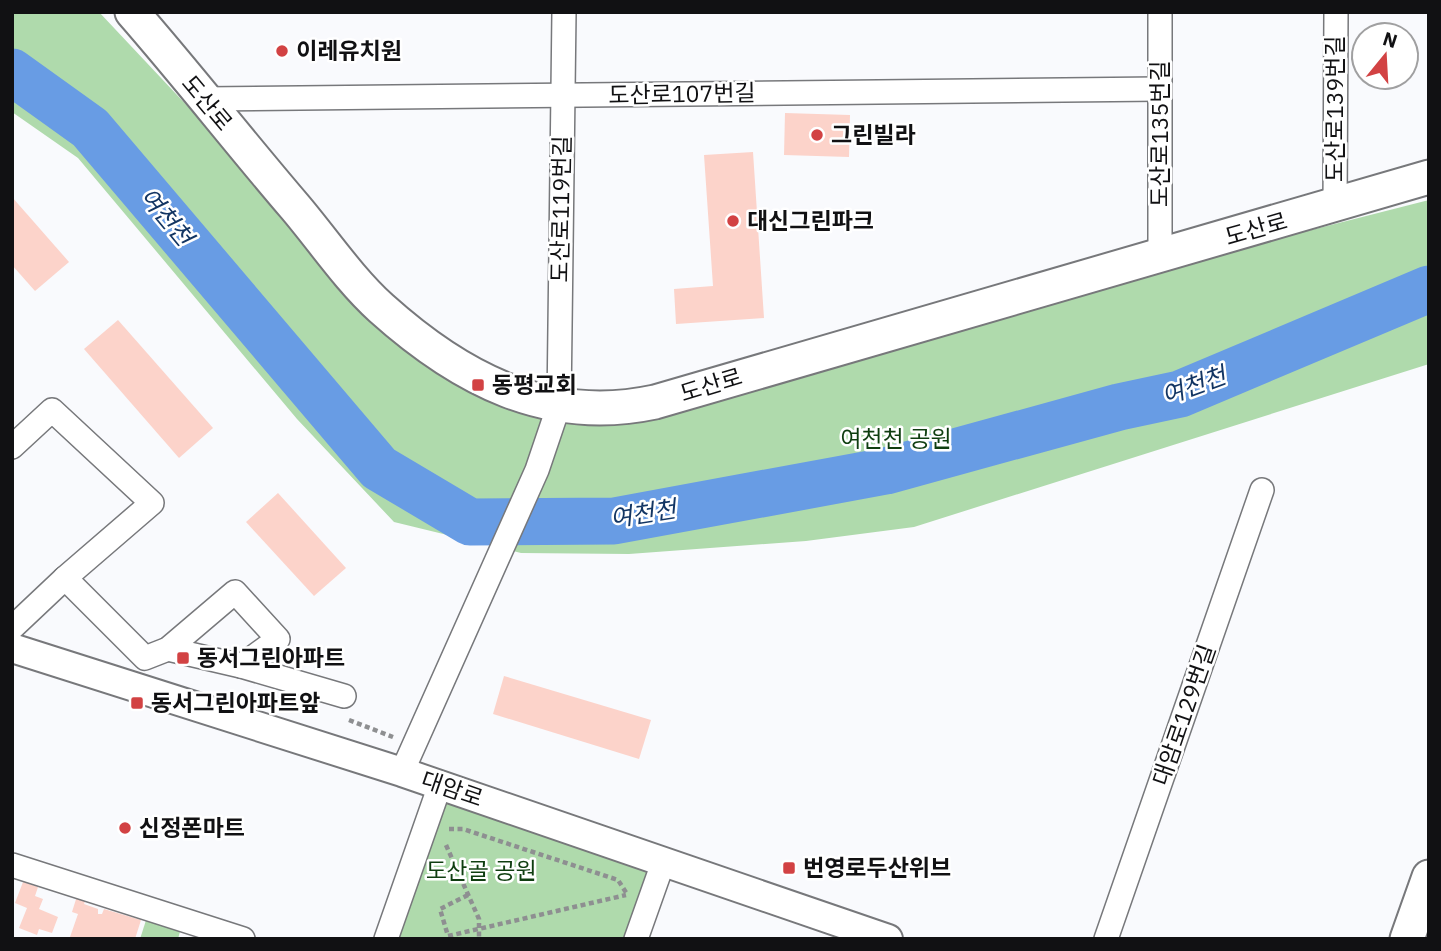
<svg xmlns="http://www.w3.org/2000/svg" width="1441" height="951" viewBox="0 0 1441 951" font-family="'IBM Plex Sans','Noto Sans KR',sans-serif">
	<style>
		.green { fill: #afdaac }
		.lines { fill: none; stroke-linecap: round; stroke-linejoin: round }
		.river { stroke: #689ce4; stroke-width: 47 }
		.building { fill: #fcd3ca }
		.minor-casing { stroke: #77787b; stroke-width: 26 }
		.tertiary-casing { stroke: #77787b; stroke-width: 32 }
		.secondary-casing { stroke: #77787b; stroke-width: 37 }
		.path { stroke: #8e8f91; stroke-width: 4.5; stroke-dasharray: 5 3.5; stroke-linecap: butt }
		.minor { stroke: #fff; stroke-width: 23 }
		.tertiary { stroke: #fff; stroke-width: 28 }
		.secondary { stroke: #fff; stroke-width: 33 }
		.poi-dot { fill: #d24243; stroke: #fff; stroke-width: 2.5 }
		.labels { text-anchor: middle; stroke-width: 5; stroke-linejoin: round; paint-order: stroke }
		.poi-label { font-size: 23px; font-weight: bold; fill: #111113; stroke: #fff; text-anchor: start }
		.street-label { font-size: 23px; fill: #111113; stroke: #fff }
		.park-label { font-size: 23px; fill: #0f3e10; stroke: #fff }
		.water-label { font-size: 24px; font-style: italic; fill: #123563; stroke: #fff }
	</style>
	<rect width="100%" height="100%" fill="#f9fafd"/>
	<g class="green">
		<polygon points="12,12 99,12 302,228 533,413 897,347 1268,241 1429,200 1429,364 914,527 806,541 629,554 521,553 394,522 297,419 78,158 12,112"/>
		<polygon points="440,785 664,860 636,939 386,939"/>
		<polygon points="148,914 182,924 178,939 140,939"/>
	</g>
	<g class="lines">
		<polyline class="river" points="12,72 90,128 379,468 470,522 614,521 886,471 1119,407 1180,394 1429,289"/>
	</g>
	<g class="building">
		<polygon points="785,113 850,115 849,157 784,155"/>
		<polygon points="753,152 764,318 676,324 674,289 713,286 704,155"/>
		<polygon points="12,197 69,262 35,291 12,265"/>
		<polygon points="118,320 213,428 179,458 84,349"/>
		<polygon points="278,493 346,568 314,596 246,522"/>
		<polygon points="504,676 651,720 639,759 493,714"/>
		<polygon points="23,882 38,887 35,896 43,899 39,909 58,917 52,933 39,929 37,935 19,928 27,908 15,903"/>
		<polygon points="77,896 86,899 84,904 98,909 98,914 102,914 104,909 141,920 135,939 70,937 78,914 72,912"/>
	</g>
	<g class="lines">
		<g class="minor-casing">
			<g id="minor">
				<polyline points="1160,12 1160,256"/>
				<polyline points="204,99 1160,89"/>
				<polyline points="1335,207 1336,12"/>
				<polyline points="12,447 52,410 152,503 65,578"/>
				<polyline points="12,628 65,578 145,658 168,649 235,592 278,639 241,666 344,696"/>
				<polyline points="168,649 241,666"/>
				<polyline points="402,772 537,470 559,405 564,12"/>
				<polyline points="12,865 243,939"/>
				<polyline points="386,939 440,785"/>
				<polyline points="636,939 664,860"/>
				<polyline points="1106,939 1262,490"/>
			</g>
		</g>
		<g class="tertiary-casing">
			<polyline id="tertiary" points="12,648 402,772 888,939"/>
		</g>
		<g class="secondary-casing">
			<g id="secondary">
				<path d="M132 12C188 76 240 143 295 207 323 240 349 279 381 308 460 379 547 425 655 402L1429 177"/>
				<polyline points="1407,939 1429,877"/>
			</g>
		</g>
		<g class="path">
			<polyline points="349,720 393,737"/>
			<polyline points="449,829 463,829 618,880 627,894"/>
			<polyline points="446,845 479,919 479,939"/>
			<polyline points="468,895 440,909 448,936 626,895"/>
		</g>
		<use href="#minor" class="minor"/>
		<use href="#tertiary" class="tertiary"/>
		<use href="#secondary" class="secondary"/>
	</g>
	<g class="poi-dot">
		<circle cx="282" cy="51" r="7"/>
		<circle cx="817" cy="135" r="7"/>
		<circle cx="733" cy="221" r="7"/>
		<rect x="471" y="378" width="14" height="14" rx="3.5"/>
		<rect x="176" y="651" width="14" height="14" rx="3.5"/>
		<rect x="130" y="696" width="14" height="14" rx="3.5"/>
		<circle cx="125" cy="828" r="7"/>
		<rect x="782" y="861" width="14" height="14" rx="3.5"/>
	</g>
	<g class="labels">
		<g class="poi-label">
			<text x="296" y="59">이레유치원</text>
			<text x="831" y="143">그린빌라</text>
			<text x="747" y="229">대신그린파크</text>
			<text x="492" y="393">동평교회</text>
			<text x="197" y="666">동서그린아파트</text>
			<text x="151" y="711">동서그린아파트앞</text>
			<text x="139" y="836">신정폰마트</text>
			<text x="803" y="876">번영로두산위브</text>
		</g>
		<g class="street-label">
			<text transform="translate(682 94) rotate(-1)" y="8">도산로107번길</text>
			<text transform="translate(207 103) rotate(50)" y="8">도산로</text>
			<text transform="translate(1335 109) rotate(-90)" y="8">도산로139번길</text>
			<text transform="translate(1160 134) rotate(-90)" y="8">도산로135번길</text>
			<text transform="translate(561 209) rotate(-89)" y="8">도산로119번길</text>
			<text transform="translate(1256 229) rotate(-16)" y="8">도산로</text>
			<text transform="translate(711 385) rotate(-17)" y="8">도산로</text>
			<text transform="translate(1184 715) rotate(-71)" y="8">대암로129번길</text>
			<text transform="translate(452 789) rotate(19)" y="8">대암로</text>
		</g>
		<g class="park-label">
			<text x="896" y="447">여천천 공원</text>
			<text x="481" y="879">도산골 공원</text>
		</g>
		<g class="water-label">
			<text transform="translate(166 217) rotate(50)" y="8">여천천</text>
			<text transform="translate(1194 386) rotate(-20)" y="8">여천천</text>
			<text transform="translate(643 514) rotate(-9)" y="8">여천천</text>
		</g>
	</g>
	<rect width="1441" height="951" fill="none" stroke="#111113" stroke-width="28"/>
	<g transform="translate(1385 56) rotate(18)"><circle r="33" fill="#ffffff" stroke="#a0a0a1" stroke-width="2"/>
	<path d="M0-5L12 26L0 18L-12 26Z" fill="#d24243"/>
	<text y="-10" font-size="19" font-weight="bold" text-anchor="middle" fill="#111113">N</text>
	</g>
</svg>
